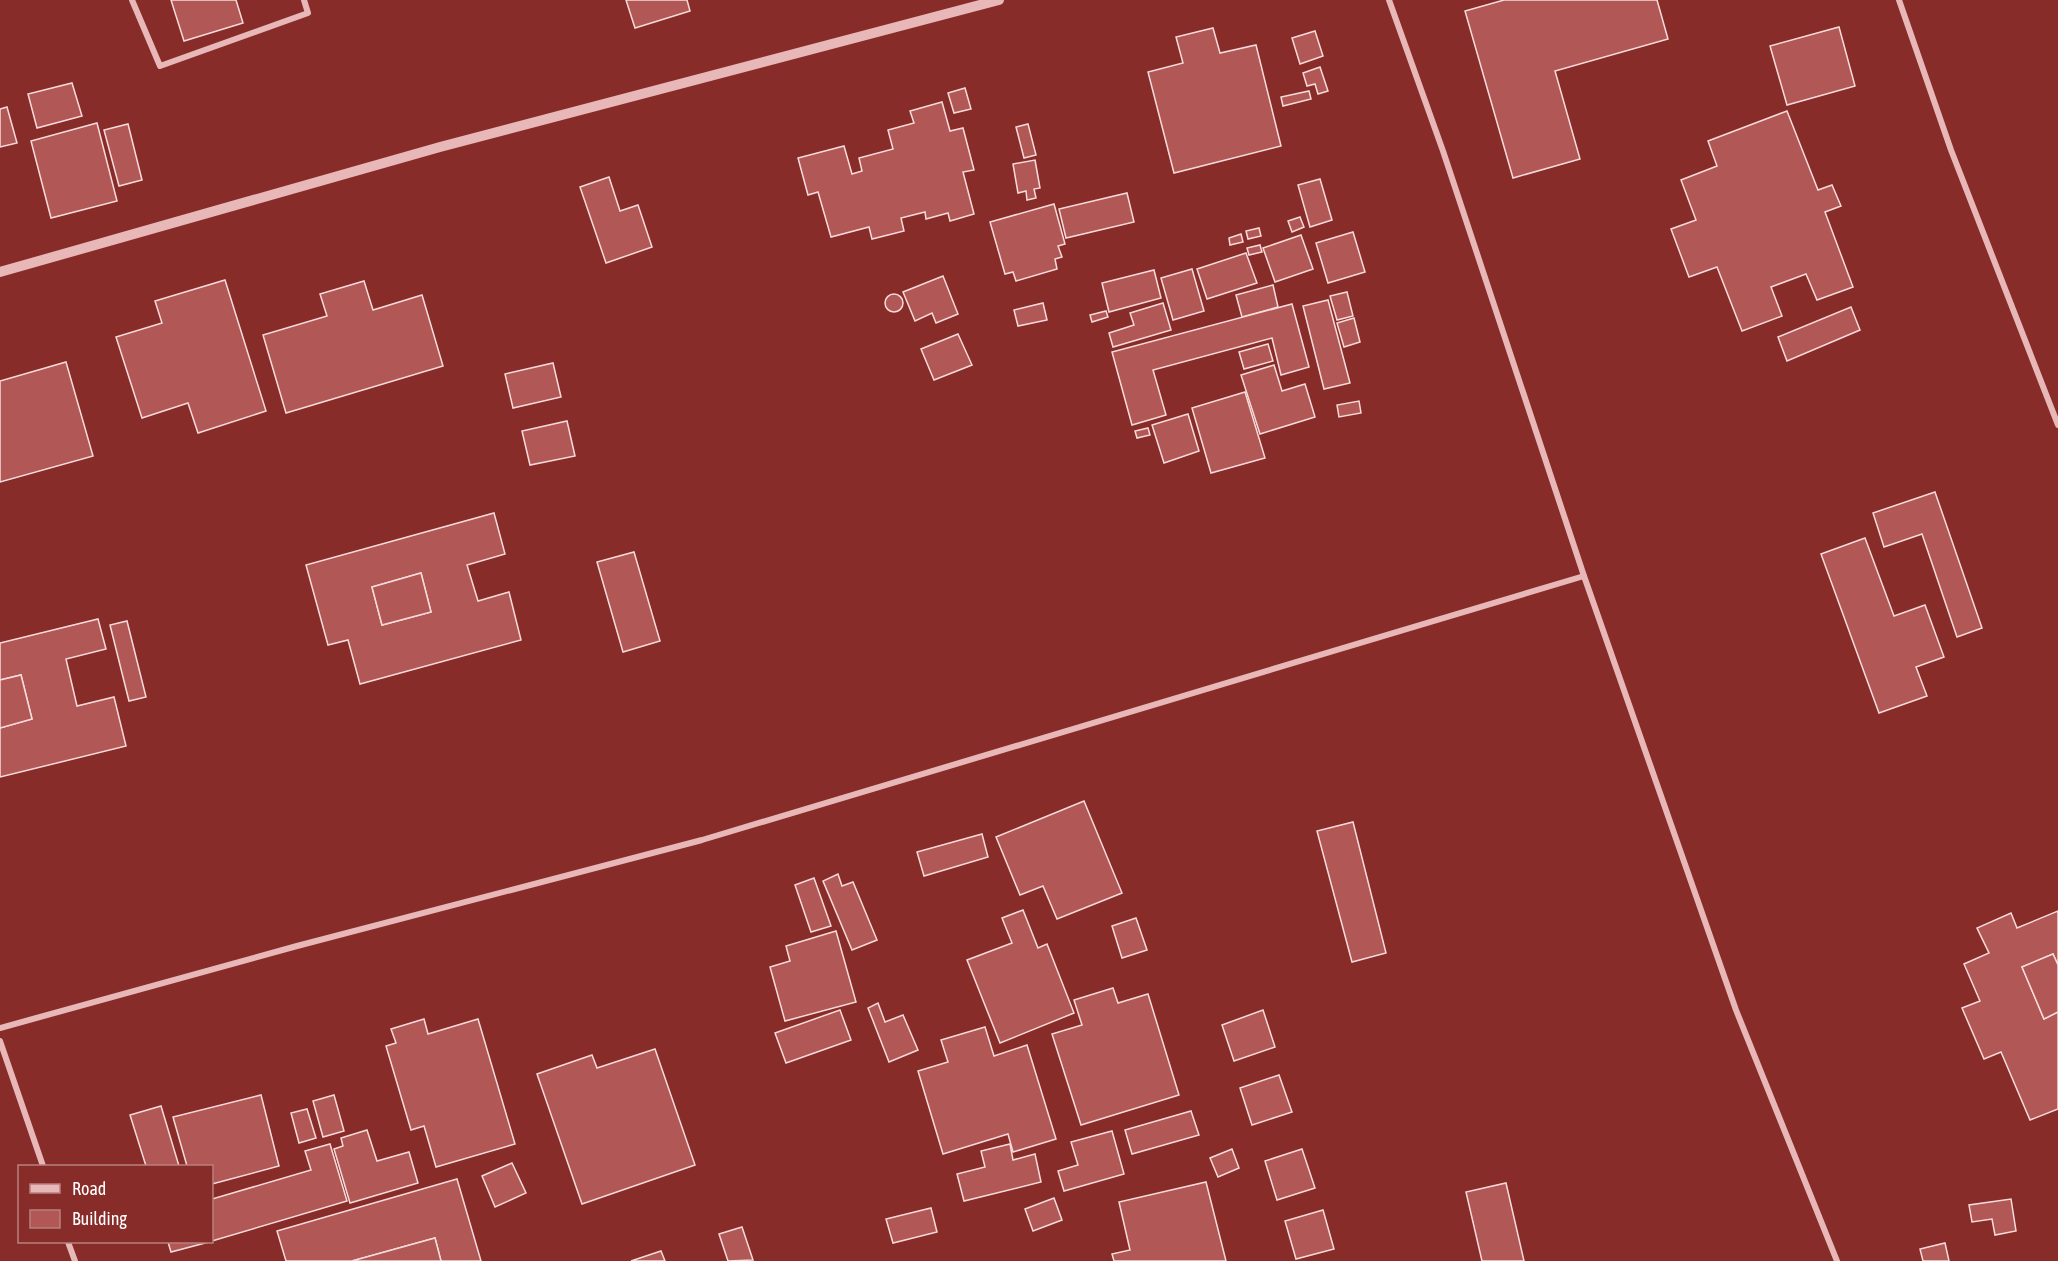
<svg xmlns="http://www.w3.org/2000/svg" width="2058" height="1261" viewBox="0 0 2058 1261" font-family="'Asap Condensed',sans-serif">
	<style>
		.building { fill: #b15756; stroke: #f7dbda; stroke-width: 1.5; fill-rule: evenodd }
		.lines { fill: none; stroke-linecap: round; stroke-linejoin: round }
		.minor { stroke: #e8b7b7; stroke-width: 6 }
		.tertiary { stroke: #e8b7b7; stroke-width: 10 }
	</style>
	<rect width="100%" height="100%" fill="#882c2a"/>
	<g class="building">
		<polygon points="171,0 236,0 243,23 184,41"/>
		<polygon points="626,0 687,0 690,11 635,28"/>
		<polygon points="1504,0 1657,0 1668,39 1555,71 1580,159 1513,178 1465,11"/>
		<polygon points="1839,27 1855,86 1787,105 1770,46"/>
		<polygon points="1213,28 1220,53 1256,45 1281,146 1174,173 1148,72 1183,63 1176,37"/>
		<polygon points="1315,31 1323,56 1300,64 1292,38"/>
		<polygon points="1320,67 1328,91 1318,94 1315,84 1307,86 1303,73"/>
		<polygon points="72,83 82,116 37,128 28,94"/>
		<polygon points="965,88 971,109 954,113 948,93"/>
		<polygon points="1309,91 1311,99 1283,106 1281,97"/>
		<polygon points="942,102 950,131 963,128 974,170 963,172 974,214 950,221 948,213 926,219 925,212 901,218 904,231 872,239 869,227 831,237 818,192 808,195 798,158 844,146 852,174 862,171 859,158 893,149 888,130 914,123 910,111"/>
		<polygon points="7,107 17,143 0,147 0,109"/>
		<polygon points="1787,111 1818,190 1832,185 1841,206 1825,212 1853,287 1817,300 1806,274 1771,287 1782,316 1742,331 1717,267 1689,277 1671,229 1696,220 1681,180 1717,166 1708,141"/>
		<polygon points="97,123 117,201 51,218 31,141"/>
		<polygon points="128,124 142,180 119,186 104,130"/>
		<polygon points="1028,124 1036,155 1024,158 1016,127"/>
		<polygon points="1035,160 1040,188 1034,189 1036,198 1027,200 1026,191 1018,193 1013,164"/>
		<polygon points="609,177 620,211 638,205 652,247 606,263 580,187"/>
		<polygon points="1320,179 1332,220 1310,227 1298,185"/>
		<polygon points="1127,193 1134,222 1066,238 1059,209"/>
		<polygon points="1054,204 1065,244 1058,246 1062,257 1055,259 1057,269 1016,281 1013,272 1005,274 990,222"/>
		<polygon points="1300,217 1304,227 1292,232 1288,221"/>
		<polygon points="1259,228 1261,236 1248,239 1246,231"/>
		<polygon points="1353,232 1365,272 1328,283 1316,243"/>
		<polygon points="1241,234 1243,242 1230,245 1229,238"/>
		<polygon points="1301,235 1313,269 1275,282 1263,248"/>
		<polygon points="1260,245 1262,252 1249,255 1247,248"/>
		<polygon points="1246,253 1257,283 1207,299 1197,269"/>
		<polygon points="1192,269 1204,311 1173,320 1161,278"/>
		<polygon points="1154,270 1161,298 1109,312 1102,283"/>
		<polygon points="943,276 958,314 936,323 932,313 915,321 903,292"/>
		<polygon points="225,280 266,411 198,433 188,403 142,418 116,337 162,323 155,301"/>
		<polygon points="364,281 373,310 422,295 443,366 286,413 263,335 327,316 320,294"/>
		<polygon points="1273,285 1278,307 1242,317 1236,295"/>
		<polygon points="1347,292 1353,316 1337,320 1330,296"/>
		<circle cx="894" cy="303" r="9"/>
		<polygon points="1328,300 1350,383 1324,389 1303,306"/>
		<polygon points="1043,303 1047,320 1018,326 1014,310"/>
		<polygon points="1163,303 1171,330 1113,347 1109,333 1134,325 1130,313"/>
		<polygon points="1292,304 1309,367 1281,375 1272,338 1153,370 1166,415 1132,425 1112,352"/>
		<polygon points="1851,307 1860,330 1787,361 1778,337"/>
		<polygon points="1106,311 1108,317 1092,322 1090,315"/>
		<polygon points="1354,318 1360,342 1344,347 1337,323"/>
		<polygon points="958,334 972,365 934,380 921,349"/>
		<polygon points="1268,344 1273,361 1244,369 1239,352"/>
		<polygon points="66,362 93,456 0,482 0,381"/>
		<polygon points="553,363 561,397 513,408 505,374"/>
		<polygon points="1274,365 1282,391 1305,384 1315,417 1260,434 1241,375"/>
		<polygon points="1245,392 1265,458 1211,473 1192,408"/>
		<polygon points="1359,401 1361,413 1339,417 1337,405"/>
		<polygon points="1188,414 1199,451 1164,463 1152,425"/>
		<polygon points="567,421 575,456 530,465 522,431"/>
		<polygon points="1148,428 1150,435 1137,438 1135,431"/>
		<polygon points="1935,492 1982,628 1957,637 1922,534 1884,547 1873,513"/>
		<path d="M494 513 505 554 467 565 478 601 509 592 521 640 360 684 348 640 328 645 306 565ZM421 573 431 612 382 625 372 587Z"/>
		<polygon points="1865,538 1894,616 1925,605 1944,657 1916,667 1927,696 1879,713 1821,554"/>
		<polygon points="634,552 660,641 623,652 597,562"/>
		<polygon points="421,573 431,612 382,625 372,587"/>
		<polygon points="98,619 106,649 66,659 77,706 114,697 126,746 0,777 0,728 32,719 21,675 0,680 0,643"/>
		<polygon points="127,621 146,697 129,701 110,625"/>
		<polygon points="21,675 32,719 0,728 0,680"/>
		<polygon points="1084,801 1122,893 1057,919 1043,886 1020,895 996,837"/>
		<polygon points="1353,822 1386,953 1352,962 1317,831"/>
		<polygon points="982,834 988,857 924,876 917,852"/>
		<polygon points="838,874 842,886 853,882 877,940 852,950 823,881"/>
		<polygon points="814,878 831,926 811,932 795,885"/>
		<polygon points="1023,910 1038,948 1047,944 1074,1013 1000,1043 967,960 1012,943 1002,918"/>
		<polygon points="2058,911 2058,965 2053,954 2022,967 2044,1019 2058,1012 2058,1109 2030,1120 2001,1052 1984,1059 1962,1008 1980,1001 1964,964 1989,953 1977,928 2011,913 2017,928"/>
		<polygon points="1136,918 1147,950 1122,958 1112,926"/>
		<polygon points="836,931 856,1002 785,1021 770,967 790,961 786,946"/>
		<polygon points="2053,954 2058,965 2058,1012 2044,1019 2022,967"/>
		<polygon points="1113,988 1118,1003 1148,994 1179,1095 1081,1125 1052,1034 1082,1025 1074,1000"/>
		<polygon points="878,1003 885,1022 903,1015 918,1050 889,1062 868,1008"/>
		<polygon points="840,1010 851,1040 786,1063 775,1033"/>
		<polygon points="1263,1010 1275,1047 1234,1061 1222,1025"/>
		<polygon points="424,1019 428,1034 478,1019 515,1144 436,1167 424,1126 411,1130 386,1046 396,1043 391,1029"/>
		<polygon points="985,1027 994,1056 1027,1045 1056,1139 1013,1152 1008,1134 943,1154 918,1071 948,1062 941,1040"/>
		<polygon points="655,1049 695,1165 582,1204 537,1074 592,1055 597,1068"/>
		<polygon points="1279,1075 1292,1112 1252,1125 1240,1088"/>
		<polygon points="261,1095 279,1166 212,1184 212,1166 187,1166 173,1117"/>
		<polygon points="334,1095 344,1131 323,1137 313,1101"/>
		<polygon points="161,1106 179,1166 146,1166 130,1115"/>
		<polygon points="307,1109 316,1138 299,1143 291,1113"/>
		<polygon points="1191,1111 1199,1135 1132,1154 1125,1130"/>
		<polygon points="367,1130 377,1161 409,1152 418,1183 350,1203 334,1149 343,1146 341,1138"/>
		<polygon points="1112,1131 1124,1174 1064,1191 1058,1171 1078,1165 1071,1142"/>
		<polygon points="330,1144 347,1201 212,1241 212,1199 311,1170 305,1151"/>
		<polygon points="1010,1144 1013,1160 1035,1154 1041,1182 964,1201 957,1174 985,1167 981,1151"/>
		<polygon points="1232,1149 1239,1168 1218,1177 1210,1158"/>
		<polygon points="1302,1149 1315,1188 1277,1200 1265,1161"/>
		<polygon points="512,1163 526,1193 495,1207 482,1176"/>
		<polygon points="457,1179 481,1261 441,1261 435,1238 352,1261 286,1261 277,1231"/>
		<polygon points="1206,1182 1226,1261 1114,1261 1112,1254 1130,1250 1119,1202"/>
		<polygon points="1506,1183 1524,1261 1482,1261 1466,1192"/>
		<polygon points="1054,1198 1062,1220 1033,1231 1025,1209"/>
		<polygon points="2011,1199 2016,1231 1995,1235 1992,1219 1972,1222 1969,1205"/>
		<polygon points="931,1208 937,1232 893,1243 886,1219"/>
		<polygon points="1323,1210 1334,1249 1296,1259 1285,1221"/>
		<polygon points="742,1227 753,1260 728,1261 719,1234"/>
		<polygon points="435,1238 441,1261 352,1261"/>
		<polygon points="168,1242 209,1242 171,1252"/>
		<polygon points="1945,1243 1949,1261 1923,1261 1920,1249"/>
		<polygon points="661,1251 665,1261 631,1261"/>
	</g>
	<g class="lines">
		<g class="minor">
			<polyline points="132,0 160,66 308,13 304,0"/>
			<polyline points="1389,0 1443,151 1584,576 1736,1010 1837,1261"/>
			<polyline points="1899,0 1951,150 2058,425"/>
			<polyline points="0,1028 297,946 702,840 1584,576"/>
			<polyline points="0,1041 43,1166"/>
			<polyline points="68,1242 75,1261"/>
		</g>
		<polyline class="tertiary" points="0,272 440,147 999,0"/>
	</g>
	<rect x="18" y="1165" width="195" height="78" fill="#882c2a" stroke="#b8807f" stroke-width="1.5"/>
	<rect x="30" y="1184" width="30" height="9" fill="#e8b7b7" stroke="#b8807f" stroke-width="1.5"/>
	<text x="72" y="1195" font-size="18" fill="#ffffff">Road</text>
	<rect x="30" y="1210" width="30" height="18" fill="#b15756" stroke="#b8807f" stroke-width="1.5"/>
	<text x="72" y="1225" font-size="18" fill="#ffffff">Building</text>
</svg>
